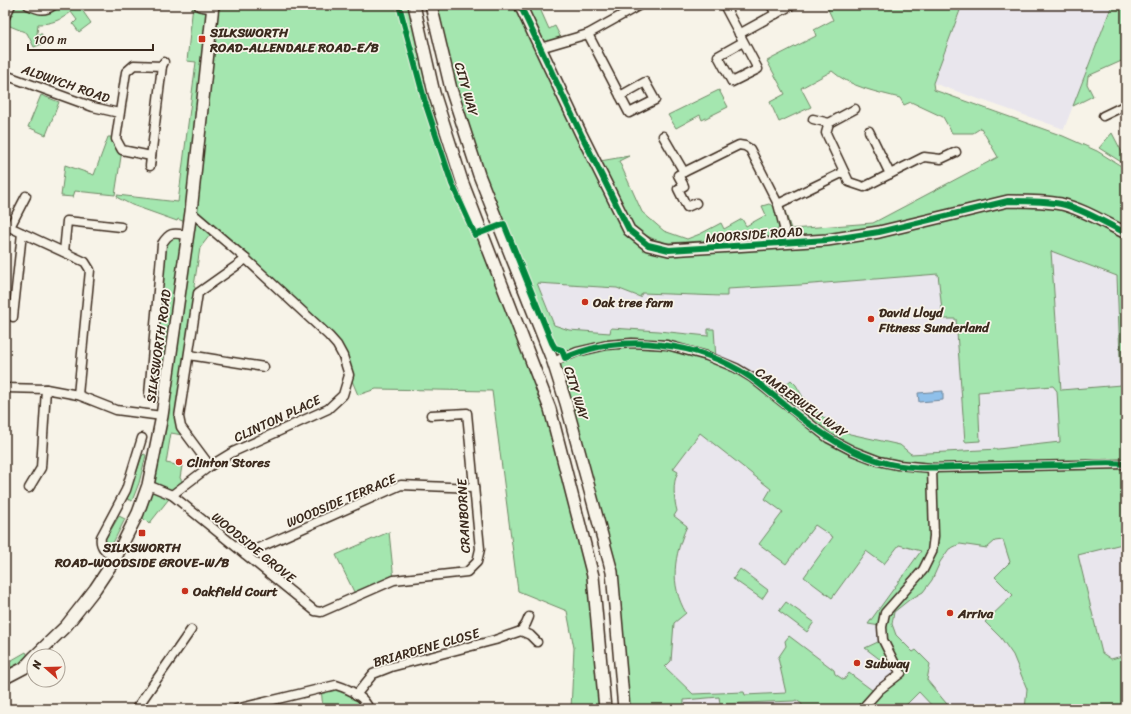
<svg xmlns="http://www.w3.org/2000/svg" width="1131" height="714" viewBox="0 0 1131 714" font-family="Sriracha,sans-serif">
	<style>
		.built { fill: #e9e6ed }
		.green { fill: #a4e6af; stroke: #708866; fill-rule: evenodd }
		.water { fill: #8fc0ea; stroke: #6d8498 }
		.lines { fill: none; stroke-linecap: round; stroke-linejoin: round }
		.street-casing { stroke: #3b2a1e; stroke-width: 11 }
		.secondary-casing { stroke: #3b2a1e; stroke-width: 14 }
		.street { stroke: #f7f3e8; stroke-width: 8 }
		.secondary { stroke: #f7f3e8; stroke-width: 11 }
		.cycleway-casing { stroke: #f7f3e8; stroke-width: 8 }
		.cycleway { stroke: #00873e; stroke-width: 6 }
		.poi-dot { fill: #c8321e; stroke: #f7f3e8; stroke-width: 1.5 }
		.labels { text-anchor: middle; stroke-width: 3.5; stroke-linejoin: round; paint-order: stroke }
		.poi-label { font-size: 13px; font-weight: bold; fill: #3b2a1e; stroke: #f7f3e8; text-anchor: start }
		.street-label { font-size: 13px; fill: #3b2a1e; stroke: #f7f3e8 }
	</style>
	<rect width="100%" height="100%" fill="#f7f3e8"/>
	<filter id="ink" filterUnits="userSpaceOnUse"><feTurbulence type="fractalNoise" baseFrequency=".025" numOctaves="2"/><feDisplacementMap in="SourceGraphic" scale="8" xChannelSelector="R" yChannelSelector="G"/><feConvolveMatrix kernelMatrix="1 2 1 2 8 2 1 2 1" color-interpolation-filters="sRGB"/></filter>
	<g filter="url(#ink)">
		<g class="built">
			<polygon points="962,5 1112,5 1064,129 933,83"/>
			<polygon points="1051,251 1116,276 1126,273 1126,709 655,709 578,388 537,283 617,288 640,297 641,293 727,296 727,289 800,285 938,274"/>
		</g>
		<g class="green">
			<path d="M11 5H83L82 10 91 23 79 32 73 24 77 20 71 12C61 20 51 24 38 24L37 34H42V44L34 47 27 33 5 24V17Z"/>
			<polygon points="193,5 414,5 434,93 547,401 593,576 605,709 571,709 574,648 567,611 518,591 492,391 376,389 358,395 337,345 213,231 200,248 194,286 198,293 179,417 188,436 171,433 166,463 182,466 180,478 185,485 172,495 149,524 138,513 165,397 149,395 167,236 187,235 189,224 178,219 177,221 132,205 118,198 117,195 178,202 196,62 187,61"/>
			<path d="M431 5H545L546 7 541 11 549 29 555 26 560 36V42L540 47 629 230 669 250 788 243 779 207 783 205 791 229 873 223 998 157 981 128 973 133H952L943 117 911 102 904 105 900 98C877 92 850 87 832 71L801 88 811 107 779 122 770 102 785 94 767 61 816 36 814 30 833 20 826 5H962L933 83 934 90 1063 136 1097 151 1126 169V543L1078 555 1102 653 1111 659 1126 655V709H1025L1027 689 1013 655 1001 638 985 622 1013 595 995 577 1010 562 1003 540 995 541 987 548 960 544 949 549 940 562 932 580 923 592 909 600 894 612 892 624 896 635 913 652 916 650 930 664 927 680 951 709H935L919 692 902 709H801L802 704 796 700 794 701 720 704 719 697 684 700V706L677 709H624L612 572 566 403 499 226ZM1051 251 1117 276 1121 385 1061 390ZM938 274 943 319H956L965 442 980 441 978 392 1053 386 1057 391 1060 442 998 449 911 454 900 445 850 434 823 417 804 399 796 385 791 380 773 395 716 359 714 329H708V336L659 331 611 328 610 333 569 330 554 325 537 283 617 288 640 297 642 293 721 296H727V289L800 285ZM700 433 771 489 765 499 783 512 759 544 786 564 815 525 833 537 804 577 832 598 866 551 884 564 899 545 921 551 868 624 880 626V641L865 648 886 664H895L901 673 876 693 849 673 844 680 835 674 834 670 789 636 785 641 786 646 778 658 786 693 745 695 744 692 693 694 665 667 671 661 674 623 686 613C669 584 674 555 687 526L674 516 677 511C674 500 672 483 678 472L673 469Z"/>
			<polygon points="1112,5 1126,5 1126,59 1088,76 1087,84 1093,96 1073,106"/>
			<polygon points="719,90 728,107 702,120 700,115 676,128 668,115"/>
			<polygon points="41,95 59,102 46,135 28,127"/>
			<polygon points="1112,133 1126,160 1126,165 1099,148"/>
			<polygon points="108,137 116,137 122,150 115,195 75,191 73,197 61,196 65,165 94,175"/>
			<path d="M629 156 619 161 642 212 664 231 687 239 700 234 721 223 724 229 742 219 746 226 766 215 762 206 769 204 775 207C778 220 784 229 770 237L668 243 656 240 647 236 637 230 630 222 600 161Z"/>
			<polygon points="144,454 146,455 139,483 132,501 127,499 142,456"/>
			<polygon points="119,516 125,519 110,549 109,549 105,544 105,540"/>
			<polygon points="389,532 394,580 356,596 336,555"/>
			<polygon points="740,569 768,590 762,599 733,579"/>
			<polygon points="786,602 814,622 807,632 779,611"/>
			<polygon points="26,652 31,661 5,678 5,664"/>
			<polygon points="321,688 349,689 369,709 323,709"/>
		</g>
		<polygon class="water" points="943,391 943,400 919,402 918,393"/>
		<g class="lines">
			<g class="street-casing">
				<g id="street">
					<path d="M28 5C39 10 44 12 54 5"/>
					<polyline points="724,5 758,69 732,82 718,56 743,42"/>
					<polyline points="771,5 776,14"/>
					<polyline points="5,17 11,5"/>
					<polyline points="588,34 629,113 655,100 645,82 620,96"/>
					<polyline points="739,34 792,5"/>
					<polyline points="540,48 588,34 640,5"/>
					<polyline points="5,75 93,107 119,113"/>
					<polyline points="855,109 829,123 826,133 849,182 864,187 924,157 941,159 956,152"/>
					<polyline points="1103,116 1126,105"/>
					<polyline points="813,119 829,123"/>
					<polyline points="869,131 890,174"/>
					<polyline points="663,136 684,172"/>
					<polyline points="151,156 122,150 116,139 126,72 134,65 162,66"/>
					<polyline points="150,166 162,66 164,62"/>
					<polyline points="696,203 687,207 678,189 684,186 678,175 739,145 745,146 750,149 778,204 788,243"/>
					<polyline points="778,204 844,172"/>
					<polyline points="5,225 85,262 90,270 78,395"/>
					<polyline points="10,227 26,196"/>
					<polyline points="64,252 67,221 121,227"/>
					<polyline points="13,317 22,233"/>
					<polyline points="189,355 264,367"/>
					<polyline points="553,362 577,352 607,345 632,343 667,345 707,356 736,368 751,377 828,438 853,451 879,461 898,465 932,468 1126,464"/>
					<polyline points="5,388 46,389 78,395 116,410 162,416"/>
					<path d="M149 395 162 244C170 231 174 233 187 235"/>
					<polyline points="210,466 181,427 179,417 198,293 246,259"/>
					<polyline points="148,485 172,495 315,611 321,612 394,580 467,572 477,562 480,549 467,413 431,415"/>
					<polyline points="29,488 41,468 46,389"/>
					<polyline points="172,495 210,466 233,452 328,409 343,395 349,375 343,356 337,345 329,336 246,259 191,212"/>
					<polyline points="245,554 401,485 474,488"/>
					<path d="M115 559C108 553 99 548 101 537L126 490 142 438"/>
					<polyline points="521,631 526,624 529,617"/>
					<polyline points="356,695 373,674 391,667 495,640 521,631 530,635 537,642"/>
					<polyline points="136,709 191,630"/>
					<path d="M236 709 336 685C349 689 364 696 369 709"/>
					<polyline points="862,709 879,690 901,673 895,664 883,640 882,627 885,613 923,570 932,552 934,536 932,468"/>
				</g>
			</g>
			<g class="secondary-casing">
				<g id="secondary">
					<polyline points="200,5 213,7"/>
					<polyline points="414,5 434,93 462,181 550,409 593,576 605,709"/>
					<polyline points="431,5 451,89 479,175 553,362 566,403 612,572 624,709"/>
					<path d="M520 5 581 134 629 230 648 245 669 250 827 240 879 232 1008 201C1025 201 1044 201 1061 204 1083 209 1105 223 1126 233"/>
					<polyline points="35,656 66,626 95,589 115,559 138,513 148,485 162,416 191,212 213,5"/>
					<polyline points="5,678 24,668 34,657"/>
				</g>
			</g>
			<use href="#street" class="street"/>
			<use href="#secondary" class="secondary"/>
			<g class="cycleway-casing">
				<g id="cycleway">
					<path d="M399 5 425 102 452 184 475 235 504 224 552 343 555 348 562 350 565 358C623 332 698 342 750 377 760 384 769 392 779 400 809 425 840 449 879 461 904 469 933 468 960 467 996 466 1032 466 1069 465 1087 464 1107 462 1126 464"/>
					<path d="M520 5 581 134 629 230 648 245 669 250 827 240 879 232 1008 201C1025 201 1044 201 1061 204 1083 209 1105 223 1126 233"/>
				</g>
			</g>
			<use href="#cycleway" class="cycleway"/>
		</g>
	</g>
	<g class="poi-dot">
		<rect x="198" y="35" width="8" height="8" rx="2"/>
		<circle cx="585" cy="302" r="4"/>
		<circle cx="871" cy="319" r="4"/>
		<circle cx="179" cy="462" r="4"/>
		<rect x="138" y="529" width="8" height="8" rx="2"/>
		<circle cx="185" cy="591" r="4"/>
		<circle cx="950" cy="613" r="4"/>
		<circle cx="857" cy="663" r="4"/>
	</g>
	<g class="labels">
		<g class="poi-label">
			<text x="210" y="37">SILKSWORTH<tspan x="210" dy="15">ROAD-ALLENDALE ROAD-E/B</tspan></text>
			<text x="593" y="307">Oak tree farm</text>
			<text x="879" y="317">David Lloyd<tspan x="879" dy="15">Fitness Sunderland</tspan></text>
			<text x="187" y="467">Clinton Stores</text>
			<text x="142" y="552" text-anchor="middle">SILKSWORTH<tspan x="142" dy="15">ROAD-WOODSIDE GROVE-W/B</tspan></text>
			<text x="193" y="596">Oakfield Court</text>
			<text x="958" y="618">Arriva</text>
			<text x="865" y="668">Subway</text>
		</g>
		<g class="street-label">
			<text transform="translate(66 83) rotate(19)" y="5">ALDWYCH ROAD</text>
			<text transform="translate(467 89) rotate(74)" y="5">CITY WAY</text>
			<text transform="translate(754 234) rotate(-4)" y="5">MOORSIDE ROAD</text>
			<text transform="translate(158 346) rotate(-82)" y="5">SILKSWORTH ROAD</text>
			<text transform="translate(577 393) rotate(73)" y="5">CITY WAY</text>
			<text transform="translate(802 402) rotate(36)" y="5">CAMBERWELL WAY</text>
			<text transform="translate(277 418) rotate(-25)" y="5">CLINTON PLACE</text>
			<text transform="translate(341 500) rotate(-23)" y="5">WOODSIDE TERRACE</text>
			<text transform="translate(463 516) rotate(-93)" y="5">CRANBORNE</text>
			<text transform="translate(254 547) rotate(39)" y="5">WOODSIDE GROVE</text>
			<text transform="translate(426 647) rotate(-16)" y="5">BRIARDENE CLOSE</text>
		</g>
	</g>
	<rect width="1131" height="714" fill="none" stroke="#f7f3e8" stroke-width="20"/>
	<rect x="10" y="10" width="1111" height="694" fill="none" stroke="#3b2a1e" stroke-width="1.5" filter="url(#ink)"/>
	<g transform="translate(46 668) rotate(290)"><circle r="19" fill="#f7f3e8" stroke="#aca397"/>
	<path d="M0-3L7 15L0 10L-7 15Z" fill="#c8321e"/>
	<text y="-6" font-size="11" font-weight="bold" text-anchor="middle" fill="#3b2a1e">N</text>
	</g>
	<path d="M28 44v6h125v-6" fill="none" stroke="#3b2a1e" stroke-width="2"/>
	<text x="34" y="44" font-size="12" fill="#3b2a1e" stroke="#f7f3e8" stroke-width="3" paint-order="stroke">100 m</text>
</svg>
